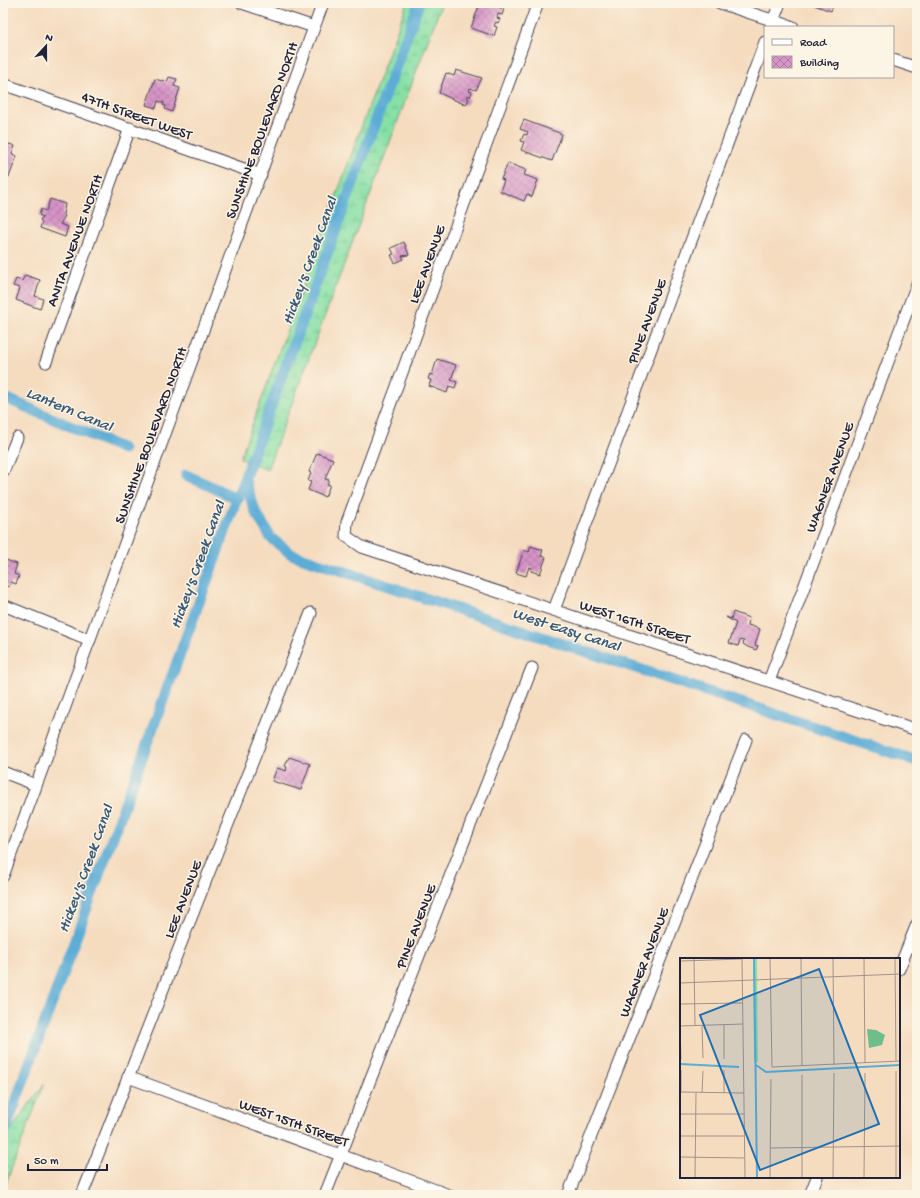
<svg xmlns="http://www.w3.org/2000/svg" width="920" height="1198" viewBox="0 0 920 1198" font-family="'Gochi Hand',sans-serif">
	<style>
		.wetland { fill: url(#wetland-marsh); stroke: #548170 }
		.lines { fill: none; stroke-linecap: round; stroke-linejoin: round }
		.canal { stroke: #5bacd6; stroke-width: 11 }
		.building { fill: url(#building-cross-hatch) }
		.minor-casing { stroke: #423e4f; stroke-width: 13 }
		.minor { stroke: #fff; stroke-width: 11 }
		.labels { text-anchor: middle; stroke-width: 3; stroke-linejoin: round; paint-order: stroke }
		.street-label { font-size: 15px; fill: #22223b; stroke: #fcf5e5 }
		.water-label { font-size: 16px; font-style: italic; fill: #395979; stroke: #fcf5e5 }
		.inset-river { fill: none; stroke: #5bacd6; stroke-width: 2 }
		.inset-road { fill: none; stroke: #a1928a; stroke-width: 1 }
		.view { fill: #1f6fb2; fill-opacity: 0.15; stroke: #1f6fb2; stroke-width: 2 }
		.inset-edge { fill: none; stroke: #22223b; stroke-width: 2 }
	</style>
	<defs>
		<pattern id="wetland-marsh" width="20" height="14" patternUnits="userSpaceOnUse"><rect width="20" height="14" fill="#87e0a6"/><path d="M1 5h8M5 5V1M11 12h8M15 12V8" fill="none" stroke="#74c090"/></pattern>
		<pattern id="building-cross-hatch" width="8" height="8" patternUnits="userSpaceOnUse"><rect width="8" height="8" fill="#d794c7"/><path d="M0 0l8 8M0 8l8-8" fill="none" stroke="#ae78a3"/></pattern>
	</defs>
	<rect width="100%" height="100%" fill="#fcf5e5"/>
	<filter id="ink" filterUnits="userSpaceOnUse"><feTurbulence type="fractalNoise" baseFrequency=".025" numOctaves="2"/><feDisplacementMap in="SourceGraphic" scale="8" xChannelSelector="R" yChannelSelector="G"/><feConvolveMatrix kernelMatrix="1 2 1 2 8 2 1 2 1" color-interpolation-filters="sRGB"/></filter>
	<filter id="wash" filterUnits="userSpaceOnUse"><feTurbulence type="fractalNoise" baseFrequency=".012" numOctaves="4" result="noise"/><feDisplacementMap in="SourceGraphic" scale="16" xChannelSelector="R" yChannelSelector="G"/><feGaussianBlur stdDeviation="0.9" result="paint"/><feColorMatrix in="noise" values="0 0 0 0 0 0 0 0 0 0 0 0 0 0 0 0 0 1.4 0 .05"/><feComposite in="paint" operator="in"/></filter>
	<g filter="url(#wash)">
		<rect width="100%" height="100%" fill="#f5dcbf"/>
		<g class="wetland">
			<polygon points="407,3 442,3 267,470 240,458"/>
			<polygon points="44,1084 3,1191 3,1151 8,1134"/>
		</g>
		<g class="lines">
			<g class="canal">
				<polyline points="3,397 123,449"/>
				<polyline points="186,475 238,499"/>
				<polyline points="245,481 255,511 271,538 291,554 917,761"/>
				<polyline points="3,1136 419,3"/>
			</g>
		</g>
		<g id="blocks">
			<g class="building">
				<polygon points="480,3 486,3 504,9 502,15 498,14 497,18 500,19 498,23 496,22 494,26 497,27 494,36 471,28"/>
				<polygon points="815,3 834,3 831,11 814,5"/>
				<polygon points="456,70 482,78 476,90 470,88 469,91 472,92 470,97 468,95 467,98 469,99 466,105 439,93 446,73 454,76"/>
				<polygon points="169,77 177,79 174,86 180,88 172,112 165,109 166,106 163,105 164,103 158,101 156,108 146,105 155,79 162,81 163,80 167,82"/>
				<polygon points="524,120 562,134 552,161 521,150 524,142 521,141 524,134 527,135 528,132 520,129"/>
				<polygon points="3,142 15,146 12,154 17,156 9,177 3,175"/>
				<polygon points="508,163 526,170 524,175 538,180 532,197 527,194 524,201 500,191 504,180 501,179"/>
				<polygon points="50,199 65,204 63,215 65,216 60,224 68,227 65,237 40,228 42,222 40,220 43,217 39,215 41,209 46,211"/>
				<polygon points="404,242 409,255 402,256 404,259 395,263 391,255 394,254 391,248"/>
				<polygon points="25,275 40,280 35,296 43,299 40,309 16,300 20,288 13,286 16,279 22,281"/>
				<polygon points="437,359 456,365 451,380 457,382 455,388 449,386 447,393 429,386 431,380 428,379 430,374 432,375"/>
				<polygon points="317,453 333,459 325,479 329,480 327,484 330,485 325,497 308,490 311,482 308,481 311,473 309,472"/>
				<polygon points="531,546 543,550 541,556 546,557 540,574 531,571 532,568 529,567 526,576 516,573 524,550 529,552"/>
				<polygon points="3,559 17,564 14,574 19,576 16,584 11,582 9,587 3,585"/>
				<polygon points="733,612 749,618 748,625 760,629 755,645 758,646 756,650 748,647 743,644 744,641 740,640 738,646 729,643 736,623 726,617 731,619"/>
				<polygon points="289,757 310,764 301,790 272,781 277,768 286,771 287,767 285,766"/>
			</g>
		</g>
	</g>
	<g filter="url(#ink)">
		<use href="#blocks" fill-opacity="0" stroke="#423e4f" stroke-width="1"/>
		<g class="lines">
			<g class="minor-casing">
				<g id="minor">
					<polyline points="242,3 314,27"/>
					<polyline points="538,3 347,522 346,536 362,547 917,730"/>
					<polyline points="720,3 793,27"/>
					<polyline points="771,26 780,3"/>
					<polyline points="893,60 917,68"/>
					<polyline points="3,84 261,175"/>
					<polyline points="46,362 130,128"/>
					<polyline points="3,472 17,438"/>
					<polyline points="3,605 90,640"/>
					<polyline points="554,610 765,42"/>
					<polyline points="769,681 917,284"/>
					<polyline points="3,772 36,785"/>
					<polyline points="3,876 323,3"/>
					<polyline points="899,969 917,924"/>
					<polyline points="128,1077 449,1195"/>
					<polyline points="82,1195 311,613"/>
					<polyline points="325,1195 532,668"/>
					<polyline points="568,1195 746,740"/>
					<polyline points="810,1195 817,1177"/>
				</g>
			</g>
			<use href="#minor" class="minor"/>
		</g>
	</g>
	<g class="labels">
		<g class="street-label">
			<text transform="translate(137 115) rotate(20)" y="5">47TH STREET WEST</text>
			<text transform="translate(261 130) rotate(-70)" y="5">SUNSHINE BOULEVARD NORTH</text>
			<text transform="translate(74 240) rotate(-70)" y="5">ANITA AVENUE NORTH</text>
			<text transform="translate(426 264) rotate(-70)" y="5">LEE AVENUE</text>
			<text transform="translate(646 321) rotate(-70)" y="5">PINE AVENUE</text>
			<text transform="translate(150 435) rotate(-70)" y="5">SUNSHINE BOULEVARD NORTH</text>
			<text transform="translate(829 477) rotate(-70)" y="5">WAGNER AVENUE</text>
			<text transform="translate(635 621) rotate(18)" y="5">WEST 16TH STREET</text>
			<text transform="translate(182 899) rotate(-69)" y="5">LEE AVENUE</text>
			<text transform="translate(415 926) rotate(-69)" y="5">PINE AVENUE</text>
			<text transform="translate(643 962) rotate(-69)" y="5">WAGNER AVENUE</text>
			<text transform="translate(294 1122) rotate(20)" y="5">WEST 15TH STREET</text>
		</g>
		<g class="water-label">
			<text transform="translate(308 260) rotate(-70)" y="6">Hickey's Creek Canal</text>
			<text transform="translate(70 408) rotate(23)" y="6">Lantern Canal</text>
			<text transform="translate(196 564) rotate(-70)" y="6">Hickey's Creek Canal</text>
			<text transform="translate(567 628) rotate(18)" y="6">West Easy Canal</text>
			<text transform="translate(84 868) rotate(-70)" y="6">Hickey's Creek Canal</text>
		</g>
	</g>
	<g transform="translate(680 958)">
		<rect width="220" height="220" fill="#f5dcbf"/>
		<path d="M187 71 196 72 205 77 202 87 189 90Z" fill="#6dbe8b"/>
		<path d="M73 1H77L78 104H74Z" fill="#87e0a6"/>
		<path class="inset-river" d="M74 1 77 219M0 106 59 109M76 107 86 114 220 107"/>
		<path class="inset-road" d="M14 1 15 68M62 1 65 219M90 1 92 109 220 103M121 1 122 108M153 1 154 107M184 1 185 105M215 1 216 103M0 3 62 1M0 25 220 16M0 46 62 45M44 67V101M0 68 63 66M0 68 1 101M22 68 23 100M0 134 64 135M1 134V112M22 135 23 113M44 135V112M0 156H64M0 178H64M90 190 220 188M0 199 65 200M15 219 16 135M90 219 91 121M122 219V117M153 219 154 115M184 219 185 115M216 219V113"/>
		<path class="view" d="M139 11 199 166 80 212 20 57Z"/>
		<rect width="220" height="220" class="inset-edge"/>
	</g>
	<rect width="920" height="1198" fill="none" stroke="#fcf5e5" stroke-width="16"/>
	<rect x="764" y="26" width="130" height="52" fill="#fcf5e5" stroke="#a5a1a1"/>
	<rect x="772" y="39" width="20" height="6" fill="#ffffff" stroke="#a5a1a1"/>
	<text x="800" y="46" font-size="12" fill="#22223b">Road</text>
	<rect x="772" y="56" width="20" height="12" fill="url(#building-cross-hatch)" stroke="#a5a1a1"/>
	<text x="800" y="66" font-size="12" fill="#22223b">Building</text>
	<g transform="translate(46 46) rotate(21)" stroke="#fcf5e5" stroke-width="3" paint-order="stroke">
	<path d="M0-3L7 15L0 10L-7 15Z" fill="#22223b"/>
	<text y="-6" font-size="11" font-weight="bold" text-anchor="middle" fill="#22223b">N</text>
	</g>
	<path d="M28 1164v6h79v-6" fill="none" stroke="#22223b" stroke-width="2"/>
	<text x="34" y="1164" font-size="12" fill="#22223b" stroke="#fcf5e5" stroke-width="3" paint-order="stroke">50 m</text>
</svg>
